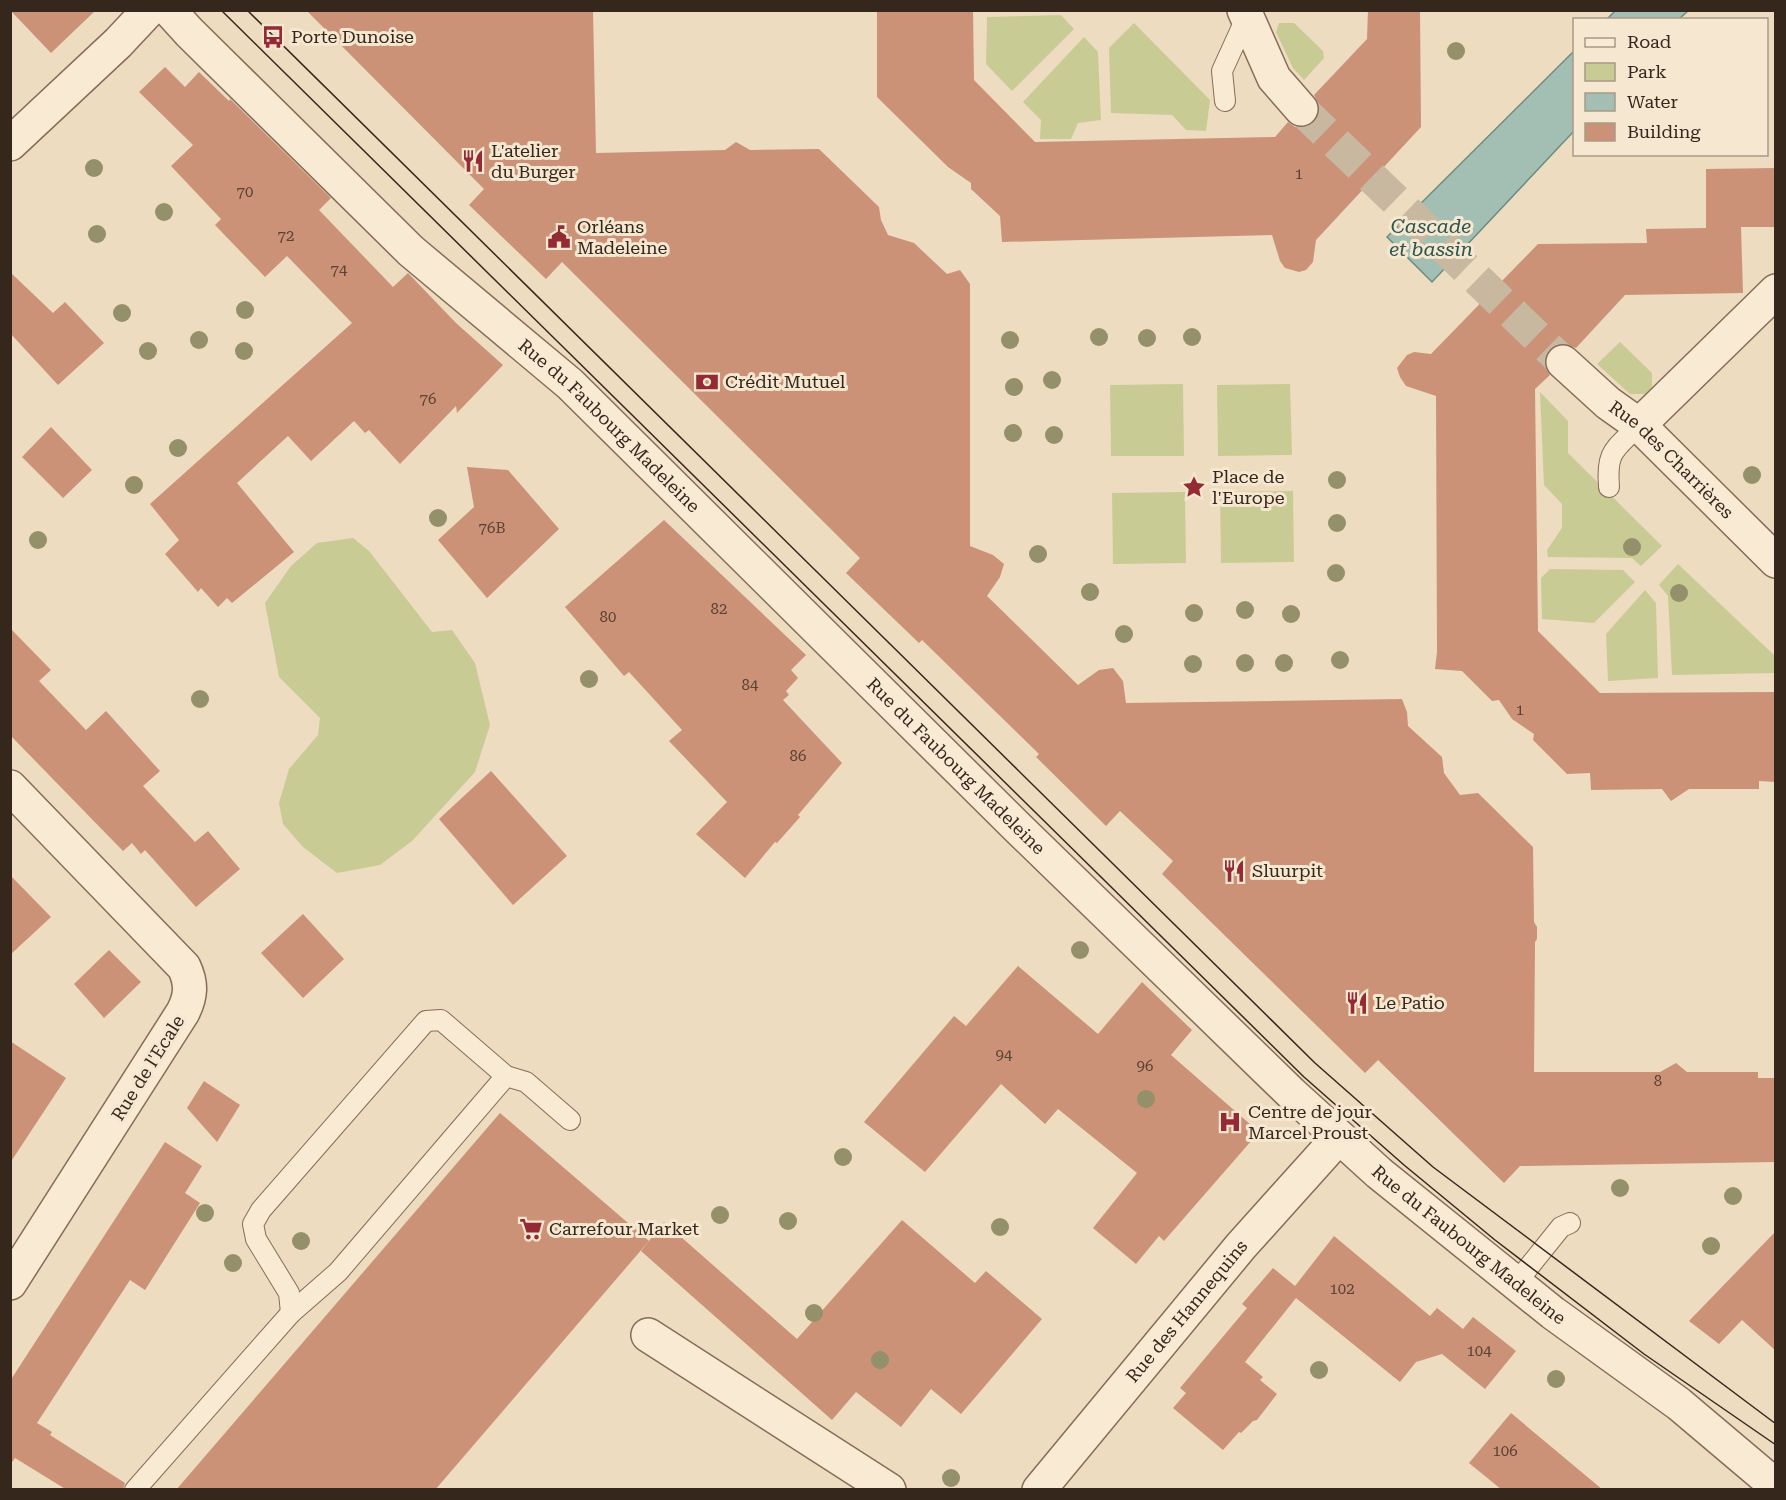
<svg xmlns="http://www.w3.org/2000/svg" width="1786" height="1500" viewBox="0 0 1786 1500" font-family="'Roboto Serif',serif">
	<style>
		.green { fill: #c9cb95 }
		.water { fill: #a3bfb4; stroke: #6b8d81; stroke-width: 1.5 }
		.building { fill: #cb9277 }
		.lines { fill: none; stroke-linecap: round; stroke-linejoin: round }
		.minor-tunnel { stroke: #c8b89f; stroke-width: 33; stroke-dasharray: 33 16; stroke-linecap: butt }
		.service-casing { stroke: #866c59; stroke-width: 22 }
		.minor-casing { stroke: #866c59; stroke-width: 36 }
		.tertiary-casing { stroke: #866c59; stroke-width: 36 }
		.service { stroke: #f8ead3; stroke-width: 20 }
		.minor { stroke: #f8ead3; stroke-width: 33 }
		.tertiary { stroke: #f8ead3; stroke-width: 33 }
		.tram { stroke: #36271d; stroke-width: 1.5 }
		.tree { fill: #93906a }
		.labels { text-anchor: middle; stroke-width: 6; stroke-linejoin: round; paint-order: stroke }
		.number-label { font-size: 15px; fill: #5b4234 }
		.poi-label { font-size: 18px; fill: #36271d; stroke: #f5e7d0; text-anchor: start }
		.street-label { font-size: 18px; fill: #36271d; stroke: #f5e7d0 }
		.water-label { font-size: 20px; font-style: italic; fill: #2c554f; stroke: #f5e7d0 }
	</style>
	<rect width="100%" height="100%" fill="#eddcc0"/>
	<g class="green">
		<polygon points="1061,15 1074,29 1012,91 986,64 987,17"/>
		<polygon points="1134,23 1210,100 1206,131 1186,130 1172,115 1111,113 1109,48"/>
		<polygon points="1279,23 1294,23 1323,51 1324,58 1304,80 1293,68 1276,32"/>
		<polygon points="1084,37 1098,52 1101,120 1078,123 1071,139 1040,139 1041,120 1023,102"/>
		<polygon points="1620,342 1652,373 1652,387 1645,394 1630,394 1597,364"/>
		<polygon points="1183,384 1184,456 1111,456 1110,385"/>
		<polygon points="1290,384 1292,455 1218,456 1217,385"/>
		<polygon points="1540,392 1568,421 1568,453 1662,546 1641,566 1632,558 1548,557 1547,550 1562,528 1562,504 1544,485"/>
		<polygon points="1293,491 1294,562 1221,563 1220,492"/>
		<polygon points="1185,492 1186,563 1113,564 1112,493"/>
		<polygon points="353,538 369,551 432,632 452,630 475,663 490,725 475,772 412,841 380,865 337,873 303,847 283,824 279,803 289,769 318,735 320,718 279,677 265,603 291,566 317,543"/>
		<polygon points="1678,564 1775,656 1775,673 1672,675 1668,596 1659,585"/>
		<polygon points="1550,569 1623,570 1635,582 1594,623 1542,619 1541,578"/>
		<polygon points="1645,590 1656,603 1658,678 1608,681 1606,634"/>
	</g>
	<g class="water">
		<polygon points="1616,10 1688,10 1688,11 1679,19 1607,19"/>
		<polygon points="1574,51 1574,131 1432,282 1387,237"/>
	</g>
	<g class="building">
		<polygon points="10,10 96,10 51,53"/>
		<polygon points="306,10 593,10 596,153 725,150 736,142 750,150 819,149 879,207 881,220 888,235 914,243 947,274 960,270 970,284 970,546 993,555 1004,564 1000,577 987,596 1078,685 1099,670 1113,668 1123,681 1126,703 1402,699 1407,712 1408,726 1442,757 1444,773 1460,795 1478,793 1533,847 1534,922 1537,927 1537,939 1535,942 1534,1072 1660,1072 1676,1063 1687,1072 1758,1072 1758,1078 1776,1078 1776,1162 1520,1166 1504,1183 1378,1060 1365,1073 1162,874 1173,861 1120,811 1106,826 1036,757 1039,754 922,640 919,643 846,573 860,558 562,262 546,279 469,205 484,189"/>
		<polygon points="877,10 973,10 974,80 1035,142 1275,137 1288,122 1295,127 1305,127 1314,123 1319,115 1319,105 1314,95 1367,39 1368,10 1420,10 1421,127 1316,240 1313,262 1306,270 1299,272 1285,268 1280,261 1272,235 1002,242 1000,216 971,189 971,183 948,167 877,97"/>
		<polygon points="165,67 185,87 199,72 229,101 230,99 331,198 319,210 393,287 408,273 456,323 503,365 457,413 456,406 400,464 369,430 365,433 354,421 311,461 288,436 237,483 294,552 232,603 227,598 218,607 201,588 198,592 165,554 179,540 150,504 352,323 287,256 265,277 215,225 221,219 171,166 193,145 139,92"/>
		<polygon points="1776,168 1776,227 1741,227 1743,293 1625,295 1576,348 1566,344 1558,344 1550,349 1545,359 1545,367 1550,375 1535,389 1538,631 1600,693 1776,692 1776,782 1759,781 1759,789 1689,789 1671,801 1662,789 1591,790 1590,773 1567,774 1533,740 1534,734 1512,719 1499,700 1492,701 1462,671 1435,669 1437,652 1436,396 1406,386 1400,377 1397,368 1407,355 1414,352 1431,354 1538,244 1647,243 1646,229 1706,228 1706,169"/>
		<polygon points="10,272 53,313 65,302 104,343 58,385 10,333"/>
		<polygon points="51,427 92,470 63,498 22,457"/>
		<polygon points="467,467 508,470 559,529 487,598 438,540 474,507"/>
		<polygon points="664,520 806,655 791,670 798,678 786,691 789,695 783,700 842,763 798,815 800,817 777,843 775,842 745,878 696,834 727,802 669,741 682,730 629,672 624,676 565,607"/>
		<polygon points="10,628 51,670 39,681 86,730 106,711 160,771 143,786 195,842 208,831 240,869 196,907 145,850 141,854 132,843 123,851 10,735"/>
		<polygon points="491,771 567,856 513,905 439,819"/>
		<polygon points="10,875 51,917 10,955"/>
		<polygon points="303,914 344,959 303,998 261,953"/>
		<polygon points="109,950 141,982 104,1018 74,984"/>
		<polygon points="1018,966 1098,1034 1142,982 1192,1030 1171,1055 1259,1132 1164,1241 1159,1236 1136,1264 1093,1228 1137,1173 1058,1109 1045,1124 1001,1084 925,1172 864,1122 954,1016 966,1026"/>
		<polygon points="10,1041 66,1078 10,1163"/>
		<polygon points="204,1081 240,1105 217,1142 187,1108"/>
		<polygon points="500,1113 649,1241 435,1490 176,1490"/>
		<polygon points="165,1142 202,1166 185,1193 200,1203 145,1290 130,1280 37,1423 52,1432 50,1435 125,1483 123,1490 67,1490 15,1458 10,1465 10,1381"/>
		<polygon points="902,1220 975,1283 986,1271 1042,1319 961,1414 931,1389 901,1427 856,1392 832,1420 641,1251 664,1222 797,1339"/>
		<polygon points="1776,1231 1776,1351 1742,1320 1719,1344 1689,1321"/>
		<polygon points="1334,1236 1430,1316 1437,1308 1463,1329 1473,1317 1516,1351 1485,1389 1442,1354 1416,1362 1400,1382 1296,1298 1245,1362 1263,1377 1260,1380 1277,1394 1257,1420 1253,1421 1241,1433 1239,1432 1223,1450 1173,1408 1186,1393 1180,1388 1247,1308 1242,1304 1273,1268 1295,1286"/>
		<polygon points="1511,1413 1603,1490 1502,1490 1469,1463"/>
	</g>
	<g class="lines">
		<polyline class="minor-tunnel" points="1301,109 1563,362"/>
		<g class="service-casing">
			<g id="service">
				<polyline points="1225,101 1222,71 1247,16"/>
				<path d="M1609 487C1606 450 1615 450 1639 425"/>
				<polyline points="1516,1283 1561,1227 1570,1223"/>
				<polyline points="291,1313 289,1293 256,1239 253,1224 261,1210 426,1021 441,1020 506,1076 526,1082 570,1120"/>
				<polyline points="135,1490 291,1313 338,1272 506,1076"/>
			</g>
		</g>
		<g class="minor-casing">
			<g id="minor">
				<polyline points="1244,10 1274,78 1301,109"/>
				<polyline points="10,144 118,43 149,10"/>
				<path id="s1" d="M1563 362 1608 403 1639 425 1776 561"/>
				<polyline points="1639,425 1776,291"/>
				<path d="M10 787 184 967C192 984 191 996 183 1012L10 1283"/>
				<polyline points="648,1335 889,1490"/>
				<path id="s2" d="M1039 1490 1241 1246 1339 1137"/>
			</g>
		</g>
		<g class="tertiary-casing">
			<g id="tertiary">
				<path id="s3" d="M169 10 189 32 411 251 570 384 1017 827 1291 1093 1379 1173 1553 1313 1679 1404 1776 1486"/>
			</g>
		</g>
		<use href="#service" class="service"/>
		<use href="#minor" class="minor"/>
		<use href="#tertiary" class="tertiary"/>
		<g class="tram">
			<polyline points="221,10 1304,1077 1404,1165 1495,1240 1644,1354 1776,1445"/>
			<polyline points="247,10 1315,1063 1433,1167 1776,1424"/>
		</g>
	</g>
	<g class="tree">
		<circle cx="1456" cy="51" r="9"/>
		<circle cx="94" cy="168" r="9"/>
		<circle cx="164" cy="212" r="9"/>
		<circle cx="97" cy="234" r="9"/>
		<circle cx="245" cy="310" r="9"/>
		<circle cx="122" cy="313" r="9"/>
		<circle cx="1099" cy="337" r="9"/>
		<circle cx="1192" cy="337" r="9"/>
		<circle cx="1147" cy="338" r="9"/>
		<circle cx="199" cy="340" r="9"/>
		<circle cx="1010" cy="340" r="9"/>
		<circle cx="148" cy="351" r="9"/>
		<circle cx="244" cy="351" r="9"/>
		<circle cx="1052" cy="380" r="9"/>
		<circle cx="1014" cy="387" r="9"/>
		<circle cx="1013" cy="433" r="9"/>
		<circle cx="1054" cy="435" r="9"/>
		<circle cx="178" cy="448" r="9"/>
		<circle cx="1752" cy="475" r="9"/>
		<circle cx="1337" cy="480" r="9"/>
		<circle cx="134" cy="485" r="9"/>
		<circle cx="438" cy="518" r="9"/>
		<circle cx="1337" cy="523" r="9"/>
		<circle cx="38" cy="540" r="9"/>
		<circle cx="1632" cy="547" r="9"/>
		<circle cx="1038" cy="554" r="9"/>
		<circle cx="1336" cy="573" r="9"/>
		<circle cx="1090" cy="592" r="9"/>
		<circle cx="1679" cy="593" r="9"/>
		<circle cx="1245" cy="610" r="9"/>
		<circle cx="1194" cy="613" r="9"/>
		<circle cx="1291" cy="614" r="9"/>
		<circle cx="1124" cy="634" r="9"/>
		<circle cx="1340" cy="660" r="9"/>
		<circle cx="1245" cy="663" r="9"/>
		<circle cx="1284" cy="663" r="9"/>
		<circle cx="1193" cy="664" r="9"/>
		<circle cx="589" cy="679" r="9"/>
		<circle cx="200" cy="699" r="9"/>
		<circle cx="1080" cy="950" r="9"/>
		<circle cx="1146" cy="1099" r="9"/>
		<circle cx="843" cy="1157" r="9"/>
		<circle cx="1620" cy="1188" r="9"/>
		<circle cx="1733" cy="1196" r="9"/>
		<circle cx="205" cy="1213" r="9"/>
		<circle cx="720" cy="1215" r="9"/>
		<circle cx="788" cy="1221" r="9"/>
		<circle cx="1000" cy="1227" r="9"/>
		<circle cx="301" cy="1241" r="9"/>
		<circle cx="1711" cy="1246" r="9"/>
		<circle cx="233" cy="1263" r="9"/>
		<circle cx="814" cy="1313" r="9"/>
		<circle cx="880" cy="1360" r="9"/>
		<circle cx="1319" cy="1370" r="9"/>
		<circle cx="1556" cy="1379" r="9"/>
		<circle cx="951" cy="1478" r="9"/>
	</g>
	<defs>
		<g id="bus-bare" transform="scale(1.8)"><path d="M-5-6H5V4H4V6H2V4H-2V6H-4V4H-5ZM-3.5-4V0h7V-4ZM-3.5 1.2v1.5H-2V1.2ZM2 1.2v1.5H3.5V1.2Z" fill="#942a34" stroke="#f5e7d0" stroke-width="2.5" paint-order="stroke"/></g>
		<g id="restaurant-bare" transform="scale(1.8)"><path d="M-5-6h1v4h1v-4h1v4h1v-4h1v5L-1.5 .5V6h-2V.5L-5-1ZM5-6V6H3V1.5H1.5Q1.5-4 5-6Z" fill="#942a34" stroke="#f5e7d0" stroke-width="2.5" paint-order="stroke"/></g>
		<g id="civic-bare" transform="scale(1.8)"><path d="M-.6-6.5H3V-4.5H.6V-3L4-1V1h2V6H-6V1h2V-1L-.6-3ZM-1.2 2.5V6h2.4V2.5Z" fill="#942a34" stroke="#f5e7d0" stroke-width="2.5" paint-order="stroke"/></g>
		<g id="bank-bare" transform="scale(1.8)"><path d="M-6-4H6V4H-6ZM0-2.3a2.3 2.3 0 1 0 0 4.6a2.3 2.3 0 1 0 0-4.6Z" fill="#942a34" stroke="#f5e7d0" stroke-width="2.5" paint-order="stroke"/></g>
		<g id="sight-bare" transform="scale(1.8)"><path d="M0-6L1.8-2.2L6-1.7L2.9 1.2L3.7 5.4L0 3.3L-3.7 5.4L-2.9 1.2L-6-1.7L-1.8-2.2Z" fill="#942a34" stroke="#f5e7d0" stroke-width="2.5" paint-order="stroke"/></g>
		<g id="hospital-bare" transform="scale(1.8)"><path d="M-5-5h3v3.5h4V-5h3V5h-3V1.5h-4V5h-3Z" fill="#942a34" stroke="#f5e7d0" stroke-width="2.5" paint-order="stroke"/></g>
		<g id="supermarket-bare" transform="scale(1.8)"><path d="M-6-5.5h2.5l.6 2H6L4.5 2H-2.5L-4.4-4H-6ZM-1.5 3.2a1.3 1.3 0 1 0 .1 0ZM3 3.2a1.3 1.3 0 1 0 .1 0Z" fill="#942a34" stroke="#f5e7d0" stroke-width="2.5" paint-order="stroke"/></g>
	</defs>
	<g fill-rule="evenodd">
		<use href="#bus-bare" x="273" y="37"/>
		<use href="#restaurant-bare" x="473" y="161"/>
		<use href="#civic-bare" x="559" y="237"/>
		<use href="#bank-bare" x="707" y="382"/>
		<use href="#sight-bare" x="1194" y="487"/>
		<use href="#restaurant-bare" x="1234" y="871"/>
		<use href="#restaurant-bare" x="1357" y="1003"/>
		<use href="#hospital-bare" x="1230" y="1122"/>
		<use href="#supermarket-bare" x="531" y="1229"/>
	</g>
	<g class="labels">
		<g class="number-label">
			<text x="1299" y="179">1</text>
			<text x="245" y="197">70</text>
			<text x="286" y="241">72</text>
			<text x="339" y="275">74</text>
			<text x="428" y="404">76</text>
			<text x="492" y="533">76B</text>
			<text x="719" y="614">82</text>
			<text x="608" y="622">80</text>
			<text x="750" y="690">84</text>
			<text x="1520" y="715">1</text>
			<text x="798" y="761">86</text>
			<text x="1004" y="1060">94</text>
			<text x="1145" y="1071">96</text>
			<text x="1658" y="1086">8</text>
			<text x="1342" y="1294">102</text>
			<text x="1479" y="1356">104</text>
			<text x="1505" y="1456">106</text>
		</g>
		<g class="poi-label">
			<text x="291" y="43">Porte Dunoise</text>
			<text x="491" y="157">L'atelier<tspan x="491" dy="21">du Burger</tspan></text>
			<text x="577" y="233">Orléans<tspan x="577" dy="21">Madeleine</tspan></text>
			<text x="725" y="388">Crédit Mutuel</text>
			<text x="1212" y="483">Place de<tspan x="1212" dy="21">l'Europe</tspan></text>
			<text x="1252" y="877">Sluurpit</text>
			<text x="1375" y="1009">Le Patio</text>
			<text x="1248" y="1118">Centre de jour<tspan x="1248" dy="21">Marcel Proust</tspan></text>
			<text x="549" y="1235">Carrefour Market</text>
		</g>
		<g class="street-label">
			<text dy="6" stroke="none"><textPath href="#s3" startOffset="606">Rue du Faubourg Madeleine</textPath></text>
			<text dy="6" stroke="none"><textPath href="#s1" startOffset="146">Rue des Charrières</textPath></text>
			<text dy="6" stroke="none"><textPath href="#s3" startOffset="1092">Rue du Faubourg Madeleine</textPath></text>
			<text transform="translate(148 1068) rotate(-58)" y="6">Rue de l'Ecale</text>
			<text dy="6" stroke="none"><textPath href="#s3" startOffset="1794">Rue du Faubourg Madeleine</textPath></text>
			<text dy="6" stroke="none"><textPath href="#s2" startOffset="232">Rue des Hannequins</textPath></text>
		</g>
		<g class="water-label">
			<text x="1431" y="233">Cascade<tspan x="1431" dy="23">et bassin</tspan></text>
		</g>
	</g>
	<rect width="1786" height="1500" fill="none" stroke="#36271d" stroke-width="24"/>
	<rect x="1573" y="18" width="195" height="138" fill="#f5e7d0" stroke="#a99a88" stroke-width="1.5"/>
	<rect x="1585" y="38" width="30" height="9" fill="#f8ead3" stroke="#a99a88" stroke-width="1.5"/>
	<text x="1627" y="48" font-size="18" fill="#36271d">Road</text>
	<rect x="1585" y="63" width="30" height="18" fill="#c9cb95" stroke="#a99a88" stroke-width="1.5"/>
	<text x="1627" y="78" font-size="18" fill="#36271d">Park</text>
	<rect x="1585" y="93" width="30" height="18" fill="#a3bfb4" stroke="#a99a88" stroke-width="1.5"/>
	<text x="1627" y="108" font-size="18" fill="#36271d">Water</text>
	<rect x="1585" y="123" width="30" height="18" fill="#cb9277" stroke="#a99a88" stroke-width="1.5"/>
	<text x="1627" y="138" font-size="18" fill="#36271d">Building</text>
</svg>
